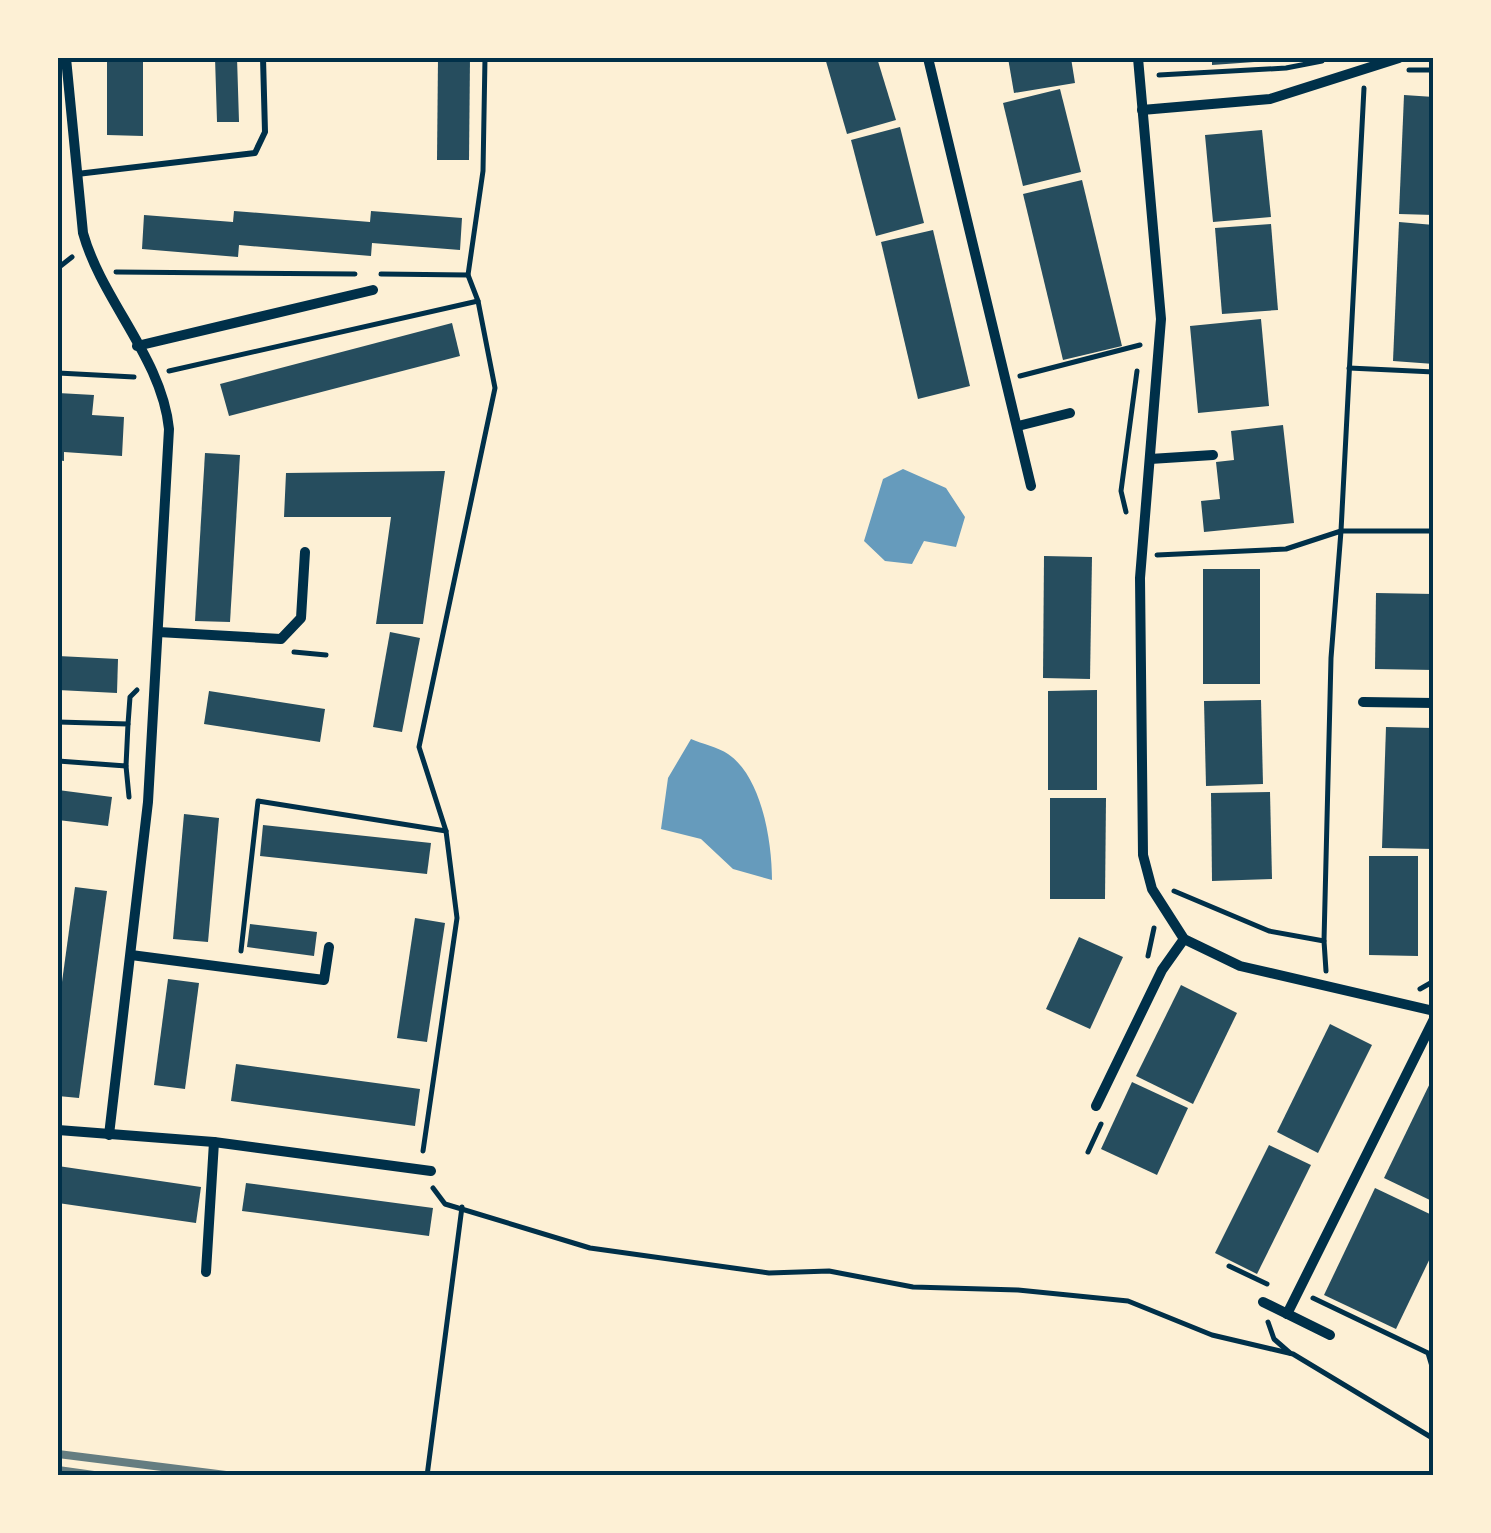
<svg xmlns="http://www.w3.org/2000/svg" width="1491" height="1533" viewBox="0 0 1491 1533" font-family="Commissioner,sans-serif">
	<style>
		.water { fill: #669bbc }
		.building { fill: #264d5e }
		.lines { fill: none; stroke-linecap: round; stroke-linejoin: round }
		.path { stroke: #003049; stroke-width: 5 }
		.service { stroke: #003049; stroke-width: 6 }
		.minor { stroke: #003049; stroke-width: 10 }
		.rail { stroke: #657d81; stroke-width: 8 }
		.neatline { fill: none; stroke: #003049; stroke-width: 4 }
	</style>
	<rect width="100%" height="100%" fill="#fdf0d5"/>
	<g class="water">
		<polygon points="903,469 946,488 965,517 956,547 924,541 912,564 885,561 864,541 883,479"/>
		<path d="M691 739C702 744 718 747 728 754 762 777 772 842 772 880L733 869 701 839 661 829 668 778Z"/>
	</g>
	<g class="building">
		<polygon points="107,58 143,58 143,136 107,135"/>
		<polygon points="215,58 237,58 239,122 217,122"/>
		<polygon points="438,58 470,58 469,160 437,160"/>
		<polygon points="825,58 877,58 896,120 847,134"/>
		<polygon points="1008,58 1071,58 1075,83 1014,93"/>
		<polygon points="1212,58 1281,58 1281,60 1212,65"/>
		<polygon points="1060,89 1081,172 1023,186 1003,103"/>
		<polygon points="1404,95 1434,97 1434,215 1399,214"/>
		<polygon points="900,127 924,223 876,236 851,140"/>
		<polygon points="1262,130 1271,217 1213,222 1205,135"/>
		<polygon points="1082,180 1122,346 1063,360 1023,194"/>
		<polygon points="234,211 370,222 371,211 462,218 460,250 372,243 371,256 239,245 238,257 142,249 144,215 233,222"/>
		<polygon points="1399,222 1434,225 1434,364 1393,361"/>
		<polygon points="1271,224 1278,310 1222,314 1215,228"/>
		<polygon points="933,230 970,386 918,399 881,242"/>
		<polygon points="1261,319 1269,406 1198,413 1190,326"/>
		<polygon points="452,323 460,356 229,416 220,384"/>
		<polygon points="58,393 94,395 92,415 124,417 122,456 64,452 64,461 58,460"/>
		<polygon points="1283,425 1294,523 1204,532 1201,501 1220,499 1216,462 1234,460 1231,431"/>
		<polygon points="205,453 240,455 230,622 195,621"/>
		<polygon points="445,471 423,624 376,624 391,517 284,517 286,473"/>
		<polygon points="1044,556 1092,557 1090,679 1043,678"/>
		<rect x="1203" y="569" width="57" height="115"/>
		<polygon points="1376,593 1434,594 1434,670 1375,669"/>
		<polygon points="390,632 420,638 402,732 373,727"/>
		<polygon points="58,656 118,659 117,693 58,690"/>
		<polygon points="1097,690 1097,790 1048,790 1048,691"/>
		<polygon points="209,691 325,709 320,742 204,724"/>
		<polygon points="1261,700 1263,784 1206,786 1204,701"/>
		<polygon points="1386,727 1434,728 1434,849 1382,848"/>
		<polygon points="58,790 112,797 108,826 58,820"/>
		<polygon points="1270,792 1272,879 1212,881 1211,793"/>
		<polygon points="1050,798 1106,798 1105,899 1050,899"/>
		<polygon points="184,814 219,818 208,942 173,939"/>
		<polygon points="263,825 431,843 427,874 260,856"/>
		<polygon points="1369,856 1418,856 1418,956 1369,955"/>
		<polygon points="75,887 107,891 79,1098 58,1096 58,1011"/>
		<polygon points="415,918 445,923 427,1042 397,1038"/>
		<polygon points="250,924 317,932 314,956 247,947"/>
		<polygon points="1079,937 1123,957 1090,1029 1046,1009"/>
		<polygon points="168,979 199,983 185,1089 154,1085"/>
		<polygon points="1181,985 1237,1013 1193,1104 1136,1076"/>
		<polygon points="1330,1024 1372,1045 1318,1153 1277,1132"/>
		<polygon points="236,1064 420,1089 415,1126 231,1101"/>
		<polygon points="1434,1075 1434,1202 1384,1178"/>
		<polygon points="1132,1082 1188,1108 1157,1175 1101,1149"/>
		<polygon points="1269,1145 1311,1165 1257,1274 1215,1253"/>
		<polygon points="58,1166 201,1187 196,1223 58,1203"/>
		<polygon points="246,1183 433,1208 429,1236 242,1211"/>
		<polygon points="1375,1188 1434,1216 1434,1250 1396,1329 1324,1295"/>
	</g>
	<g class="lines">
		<g class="path">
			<polyline points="1409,70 1434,70"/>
			<polyline points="1159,75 1286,68 1322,61"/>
			<polyline points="1364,88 1341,531 1434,531"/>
			<polyline points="58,268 72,257"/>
			<polyline points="116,272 355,274"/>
			<polyline points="381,274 468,275"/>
			<polyline points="1349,368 1434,372"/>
			<polyline points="169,371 478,301"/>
			<polyline points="58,373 134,377"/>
			<polyline points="1020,376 1140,345"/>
			<polyline points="1126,512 1121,491 1137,371"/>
			<polyline points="1157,555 1286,549 1341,531 1331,658 1324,941"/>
			<polyline points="294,652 326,655"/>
			<polyline points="58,722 128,724 126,766 58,761"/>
			<polyline points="128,724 130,697 137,690"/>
			<polyline points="126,766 129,797"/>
			<polyline points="1174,891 1269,931 1324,941 1326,971"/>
			<polyline points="241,951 258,801 446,831"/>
			<polyline points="1148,956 1154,928"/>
			<polyline points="1420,989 1434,981"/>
			<polyline points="423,1151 457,918 446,831 419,747 495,388 478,301 468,275 483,171 485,58"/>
			<polyline points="1088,1152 1101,1124"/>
			<polyline points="433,1188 445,1204 590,1248 769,1273 829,1271 913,1287 1018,1290 1128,1301 1212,1335 1293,1354 1434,1439"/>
			<polyline points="1229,1266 1267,1284"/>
			<polyline points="1313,1298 1428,1353 1434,1373"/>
			<polyline points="1268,1322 1274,1339 1290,1353"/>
			<polyline points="427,1476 462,1207"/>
		</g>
		<polyline class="service" points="77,174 255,153 265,132 263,58"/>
		<g class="minor">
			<path d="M66 58 83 233C102 301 162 358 169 429L148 802 109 1135"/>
			<polyline points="928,58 1031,486"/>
			<polyline points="1138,58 1161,319 1140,578 1143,855 1152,889 1184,939 1240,966 1434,1011"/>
			<polyline points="1142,110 1270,99 1399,58"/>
			<polyline points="137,346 373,290"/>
			<polyline points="1018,426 1070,413"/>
			<polyline points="1150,459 1213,455"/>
			<polyline points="158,632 281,639 301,618 305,552"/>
			<polyline points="1363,702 1434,703"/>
			<polyline points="131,955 324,980 329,947"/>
			<polyline points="1096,1106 1162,970 1184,939"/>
			<polyline points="58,1130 214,1142 431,1171"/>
			<polyline points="206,1272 214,1142"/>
			<polyline points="1263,1302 1330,1335"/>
			<polyline points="1287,1314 1434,1019"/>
		</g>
		<g class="rail">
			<polyline points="58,1454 234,1476"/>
			<polyline points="58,1470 101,1476"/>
		</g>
	</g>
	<rect width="1491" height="1533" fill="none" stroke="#fdf0d5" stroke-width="120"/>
	<rect x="60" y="60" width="1371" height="1413" class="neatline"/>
</svg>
